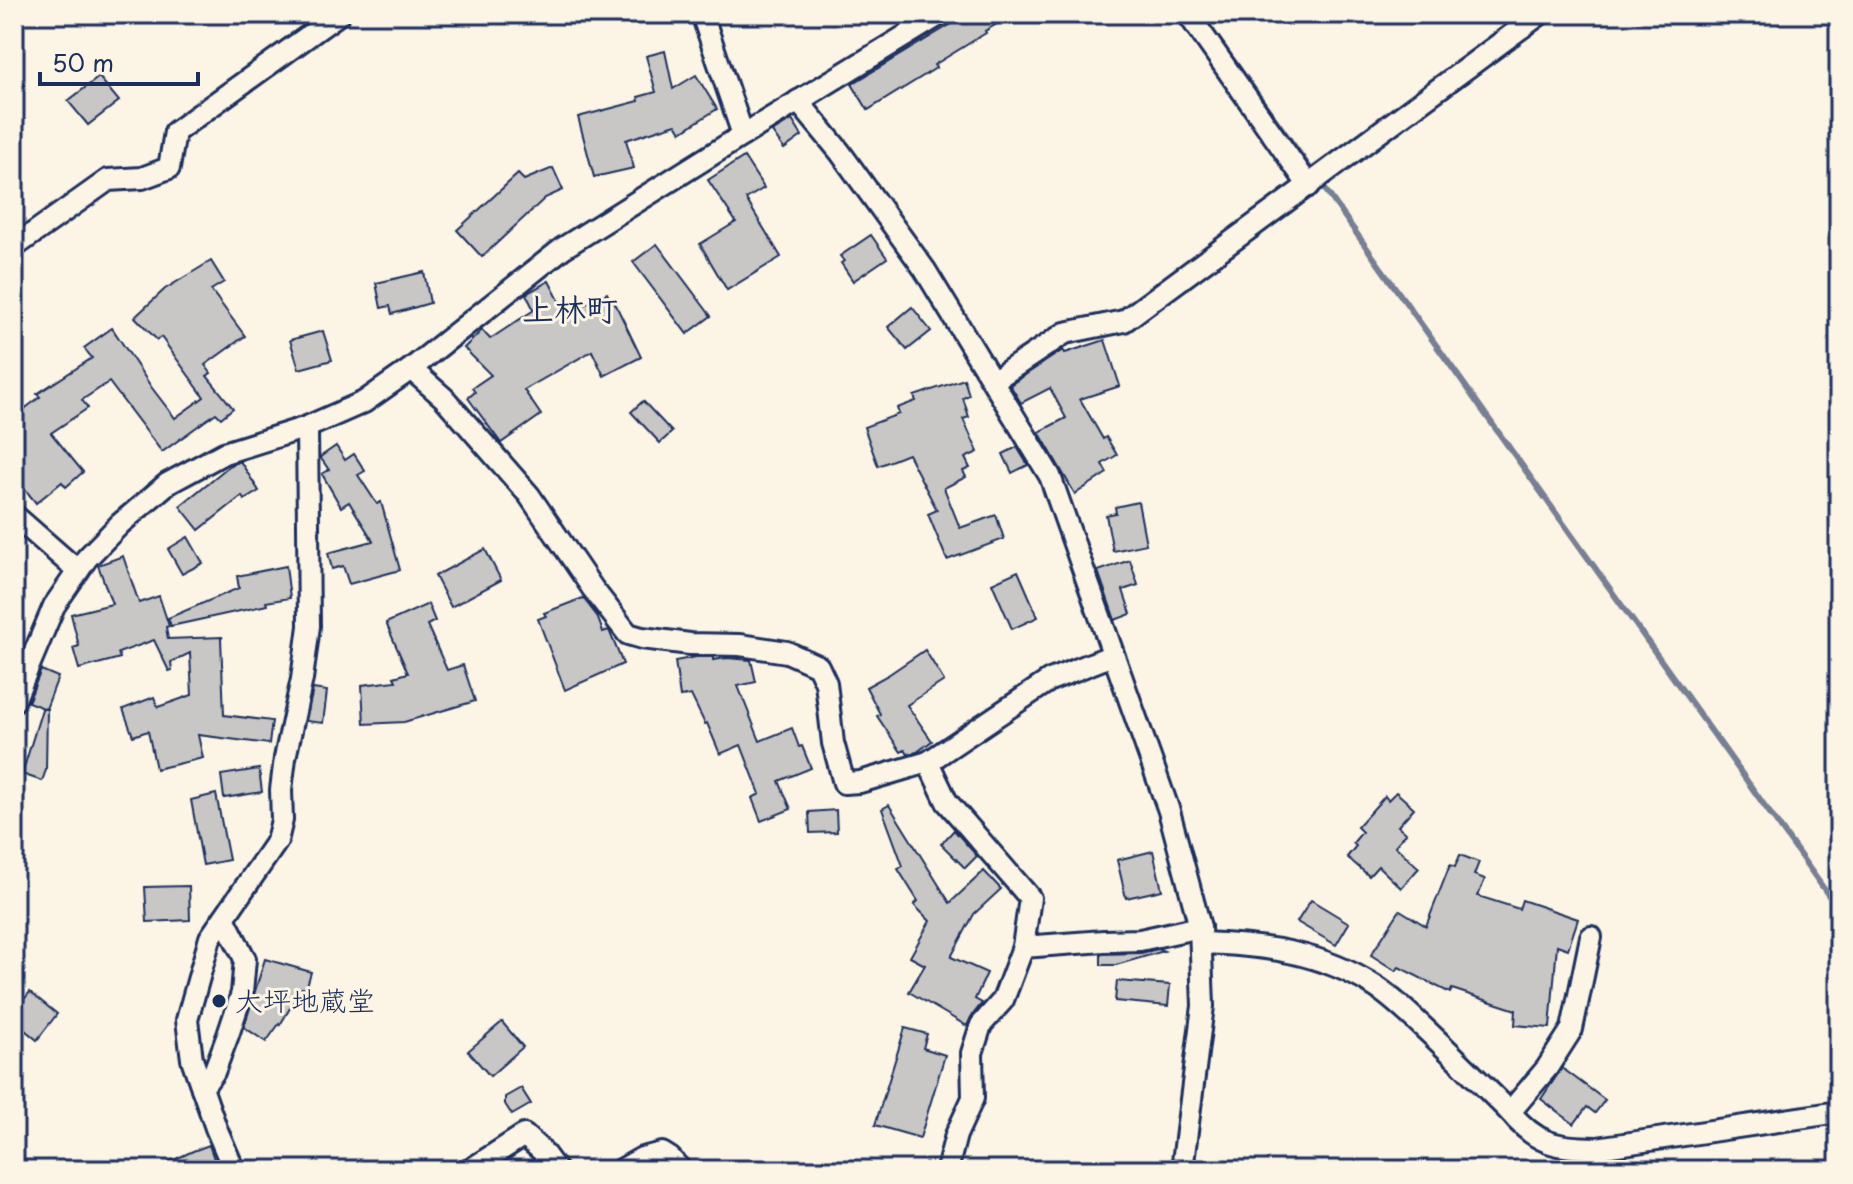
<svg xmlns="http://www.w3.org/2000/svg" width="1853" height="1184" viewBox="0 0 1853 1184" font-family="'Playpen Sans','Klee One',sans-serif">
	<style>
		.lines { fill: none; stroke-linecap: round; stroke-linejoin: round }
		.stream { stroke: #767f94; stroke-width: 6 }
		.building { fill: #c8c7c6; stroke: #1b2f5e; stroke-width: 2 }
		.minor-casing { stroke: #1b2f5e; stroke-width: 26 }
		.minor { stroke: #fcf5e5; stroke-width: 20 }
		.poi-dot { fill: #1b2f5e; stroke: #fcf5e5; stroke-width: 3 }
		.labels { text-anchor: middle; stroke-width: 6; stroke-linejoin: round; paint-order: stroke }
		.poi-label { font-size: 28px; fill: #1b2f5e; stroke: #fcf5e5; text-anchor: start }
		.quarter-label { font-size: 32px; font-weight: bold; fill: #1b2f5e; stroke: #fcf5e5 }
	</style>
	<rect width="100%" height="100%" fill="#fcf5e5"/>
	<filter id="ink" filterUnits="userSpaceOnUse"><feTurbulence type="fractalNoise" baseFrequency=".0125" numOctaves="2"/><feDisplacementMap in="SourceGraphic" scale="16" xChannelSelector="R" yChannelSelector="G"/><feConvolveMatrix kernelMatrix="1 2 1 2 8 2 1 2 1" color-interpolation-filters="sRGB"/></filter>
	<g filter="url(#ink)">
		<g class="lines">
			<polyline class="stream" points="1200,14 1839,910"/>
		</g>
		<g class="building">
			<polygon points="968,14 1014,14 985,31 986,33 934,65 936,68 868,110 852,84"/>
			<polygon points="665,51 673,89 696,75 717,109 681,132 676,124 626,140 634,168 594,177 578,117 639,101 638,97 656,92 646,56"/>
			<polygon points="99,77 119,101 88,125 68,101"/>
			<polygon points="792,120 802,136 784,149 772,132"/>
			<polygon points="744,157 764,188 746,199 781,257 727,290 700,244 736,222 708,180"/>
			<polygon points="553,168 563,190 545,198 482,257 457,230 518,174 524,180"/>
			<polygon points="871,235 887,258 853,281 841,263 844,261 840,256"/>
			<polygon points="657,244 711,316 687,334 633,262"/>
			<polygon points="211,261 224,282 211,290 245,336 205,365 211,373 207,376 233,408 221,418 216,413 162,452 109,382 82,400 88,408 51,433 83,472 66,487 62,482 36,503 14,476 14,457 20,452 14,444 14,417 40,397 37,394 92,358 84,348 112,328 152,388 175,418 204,397 161,337 157,340 135,317 165,289"/>
			<polygon points="424,272 430,303 392,314 390,306 381,308 376,283"/>
			<polygon points="549,281 566,314 607,293 611,302 614,301 641,357 604,376 592,351 524,390 541,415 501,443 468,398 475,392 472,388 491,375 464,348 482,330 490,339 534,310 526,294"/>
			<polygon points="912,307 931,331 907,350 888,327"/>
			<polygon points="323,331 332,360 299,369 290,340"/>
			<polygon points="1105,340 1120,386 1080,399 1103,439 1106,437 1117,455 1102,464 1107,473 1075,494 1039,432 1066,418 1050,388 1021,403 1010,385 1063,350 1065,353"/>
			<polygon points="964,379 969,395 963,398 969,417 963,419 978,452 965,458 970,468 963,471 966,477 944,488 960,528 996,515 1004,539 947,560 928,514 937,510 908,454 878,466 864,427 899,414 897,408 916,401 914,396"/>
			<polygon points="643,401 672,432 660,443 631,412"/>
			<polygon points="336,446 345,460 354,454 365,471 358,475 377,504 381,502 400,570 349,584 343,566 332,569 328,553 373,541 349,502 341,507 322,474 329,470 320,457"/>
			<polygon points="1017,447 1028,465 1012,473 1003,454"/>
			<polygon points="240,461 259,491 244,500 242,496 199,530 180,506 229,466"/>
			<polygon points="1138,502 1146,544 1113,551 1106,515 1116,513 1115,507"/>
			<polygon points="188,537 203,563 182,574 168,549"/>
			<polygon points="485,549 501,580 451,607 435,576"/>
			<polygon points="123,556 139,603 159,596 169,626 166,627 168,639 223,637 221,638 224,715 272,721 269,744 198,735 203,758 156,769 148,731 133,736 123,709 154,697 158,707 192,695 190,653 171,662 172,670 169,671 154,640 118,653 120,658 79,669 73,648 79,646 71,614 112,604 98,565"/>
			<polygon points="1130,560 1138,585 1123,590 1131,614 1115,620 1098,571"/>
			<polygon points="286,566 290,598 266,602 267,605 171,626 168,618 239,588 237,576"/>
			<polygon points="1018,571 1038,617 1012,629 992,583"/>
			<polygon points="583,598 597,616 603,632 609,630 623,664 565,690 538,619 546,616 544,613"/>
			<polygon points="428,604 435,621 427,625 447,670 463,665 475,701 404,722 364,724 362,685 396,681 394,677 408,673 386,623"/>
			<polygon points="925,650 944,681 907,705 932,741 917,752 908,754 905,750 901,752 877,716 880,714 866,687 888,675"/>
			<polygon points="696,657 713,657 713,660 727,658 751,660 756,682 738,686 760,741 792,728 799,747 802,746 811,768 779,781 791,809 761,821 752,798 760,794 741,745 720,754 707,723 705,724 691,695 680,697 675,661"/>
			<polygon points="41,670 58,677 46,709 28,702"/>
			<polygon points="313,689 327,691 323,723 306,721"/>
			<polygon points="42,709 47,709 46,770 42,781 22,774"/>
			<polygon points="259,769 262,792 224,798 221,775"/>
			<polygon points="1396,792 1414,808 1398,826 1406,833 1395,846 1419,868 1401,888 1378,866 1369,876 1347,857 1356,846 1353,843 1362,832 1357,827 1385,796 1388,800"/>
			<polygon points="216,794 229,860 203,865 191,800"/>
			<polygon points="889,805 950,903 984,871 1001,889 974,914 951,957 987,973 975,999 982,1003 971,1017 967,1026 909,992 925,965 910,957 930,921 914,905 918,901 898,869 903,866 882,809"/>
			<polygon points="836,810 837,832 810,833 809,812"/>
			<polygon points="954,830 977,856 965,868 941,844"/>
			<polygon points="1153,851 1162,890 1126,898 1117,860"/>
			<polygon points="1460,855 1479,862 1474,875 1485,879 1478,896 1519,909 1522,900 1578,919 1568,949 1557,945 1550,1028 1515,1025 1516,1010 1452,989 1450,993 1399,967 1396,971 1371,955 1400,910 1426,926 1450,865 1455,867"/>
			<polygon points="189,886 190,920 147,922 145,887"/>
			<polygon points="1311,900 1349,923 1336,945 1297,922"/>
			<polygon points="1158,949 1164,951 1116,965 1101,965 1101,954 1141,953"/>
			<polygon points="265,959 311,972 306,989 302,988 280,1025 279,1024 266,1042 244,1027"/>
			<polygon points="1117,981 1170,985 1168,1006 1115,1001"/>
			<polygon points="30,992 57,1014 37,1040 14,1021 14,1012"/>
			<polygon points="502,1022 523,1047 490,1076 468,1051"/>
			<polygon points="905,1028 927,1034 923,1048 945,1055 920,1138 875,1125"/>
			<polygon points="1562,1068 1605,1100 1595,1113 1587,1107 1574,1124 1541,1099"/>
			<polygon points="521,1088 531,1104 512,1115 505,1104 505,1097"/>
			<polygon points="209,1145 218,1170 152,1170 193,1151"/>
		</g>
		<g class="lines">
			<g class="minor-casing">
				<g id="minor">
					<polyline points="702,14 743,135"/>
					<polyline points="1188,14 1309,186"/>
					<polyline points="798,101 840,152 925,270 1050,476 1169,811 1200,927 1203,1006 1182,1170"/>
					<polyline points="14,247 108,180 142,178 169,168 175,132 339,14"/>
					<polyline points="411,369 444,398 529,495 593,589 628,634 642,638 690,644 740,645 787,652 818,666 826,683 833,743 844,783 860,782 928,762 1050,680 1113,655"/>
					<polyline points="993,381 1065,333 1124,321 1540,14"/>
					<polyline points="14,515 78,571"/>
					<polyline points="14,701 54,606 87,558 120,524 167,484 224,453 307,427 364,402 411,369 563,248 743,135 941,14"/>
					<polyline points="928,762 947,802 1030,898 1023,947 1003,1000 981,1025 972,1053 973,1098 956,1135 947,1170"/>
					<path d="M1201 943C1264 945 1322 952 1376 987 1393 998 1408 1013 1423 1027 1452 1054 1481 1083 1510 1112 1536 1144 1557 1148 1597 1148L1839 1112"/>
					<polyline points="1023,947 1104,941 1140,940 1200,927"/>
					<polyline points="202,1088 214,1072 228,1035 242,993 245,959 224,918"/>
					<polyline points="1510,1112 1547,1068 1572,1029 1591,937"/>
					<polyline points="234,1170 216,1128 192,1059 187,1020 210,938 277,841 282,820 281,790 285,758 302,679 309,626 307,427"/>
					<polyline points="470,1170 524,1135 542,1151 556,1170"/>
					<polyline points="621,1170 642,1158 662,1153 670,1158 681,1170"/>
				</g>
			</g>
			<use href="#minor" class="minor"/>
		</g>
	</g>
	<circle class="poi-dot" cx="219" cy="1001" r="8"/>
	<g class="labels">
		<g class="poi-label">
			<text x="235" y="1011">大坪地蔵堂</text>
		</g>
		<g class="quarter-label">
			<text x="570" y="321">上林町</text>
		</g>
	</g>
	<rect width="1853" height="1184" fill="none" stroke="#fcf5e5" stroke-width="48"/>
	<rect x="24" y="24" width="1805" height="1136" fill="none" stroke="#1b2f5e" stroke-width="3" filter="url(#ink)"/>
	<path d="M40 72v12h158v-12" fill="none" stroke="#1b2f5e" stroke-width="4"/>
	<text x="52" y="72" font-size="24" fill="#1b2f5e" stroke="#fcf5e5" stroke-width="6" paint-order="stroke">50 m</text>
</svg>
